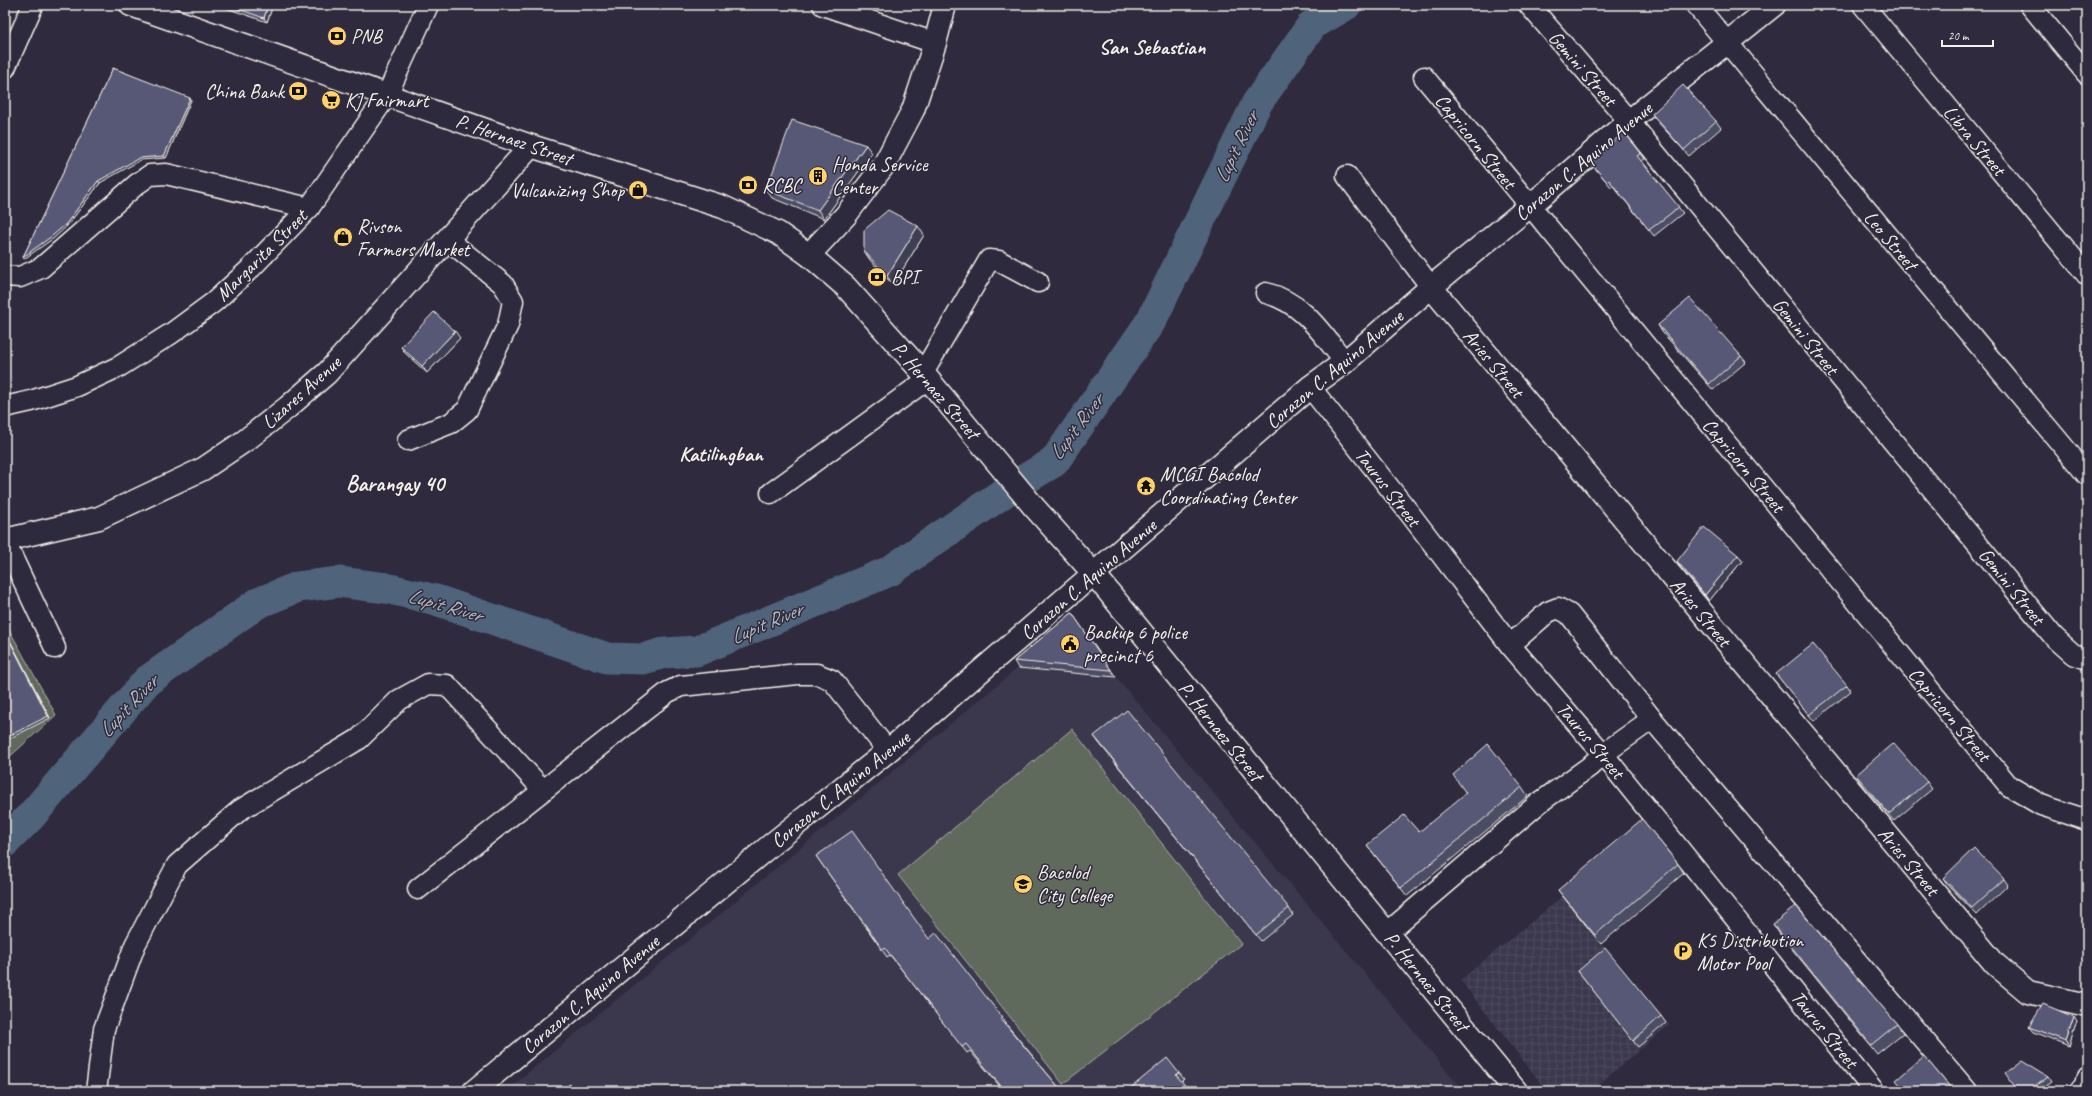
<svg xmlns="http://www.w3.org/2000/svg" width="2092" height="1096" viewBox="0 0 2092 1096" font-family="Caveat,sans-serif">
	<style>
		.built { fill: #3b384e }
		.industrial { fill: url(#industrial-grid) }
		.grass { fill: #5f695c; stroke: #aaada2 }
		.lines { fill: none; stroke-linecap: round; stroke-linejoin: round }
		.river { stroke: #4f637a; stroke-width: 31 }
		.minor-casing { stroke: #f4f1e8; stroke-width: 23 }
		.tertiary-casing { stroke: #f4f1e8; stroke-width: 25 }
		.secondary-casing { stroke: #f4f1e8; stroke-width: 25 }
		.minor { stroke: #2f2a3d; stroke-width: 20 }
		.tertiary { stroke: #2f2a3d; stroke-width: 22 }
		.secondary { stroke: #2f2a3d; stroke-width: 22 }
		.wall { fill: #4b4d65; stroke: #f4f1e8 }
		.shaded-wall { fill: #3d3e53; stroke: #f4f1e8 }
		.building { fill: #575976; stroke: #f4f1e8 }
		.labels { text-anchor: middle; stroke-width: 3; stroke-linejoin: round; paint-order: stroke }
		.poi-label { font-size: 20px; fill: #f4f1e8; stroke: #2f2a3d; text-anchor: start }
		.street-label { font-size: 20px; fill: #f4f1e8; stroke: #2f2a3d }
		.neighbourhood-label { font-size: 21px; font-weight: bold; fill: #f4f1e8; stroke: #2f2a3d }
		.water-label { font-size: 21px; font-style: italic; fill: #b2b8bc; stroke: #2f2a3d }
		.quarter-label { font-size: 22px; font-weight: bold; fill: #f4f1e8; stroke: #2f2a3d }
	</style>
	<defs>
		<pattern id="industrial-grid" width="8" height="8" patternUnits="userSpaceOnUse"><rect width="8" height="8" fill="#3b384e"/><path d="M0 4h8M4 0v8" fill="none" stroke="#4e4c5f"/></pattern>
	</defs>
	<rect width="100%" height="100%" fill="#2f2a3d"/>
	<filter id="ink" filterUnits="userSpaceOnUse"><feTurbulence type="fractalNoise" baseFrequency=".025" numOctaves="2"/><feDisplacementMap in="SourceGraphic" scale="8" xChannelSelector="R" yChannelSelector="G"/><feConvolveMatrix kernelMatrix="1 2 1 2 8 2 1 2 1" color-interpolation-filters="sRGB"/></filter>
	<g filter="url(#ink)">
		<polygon class="built" points="1018,668 1116,677 1464,1091 506,1091"/>
		<polygon class="industrial" points="1562,897 1669,1025 1591,1091 1547,1091 1460,980"/>
		<g class="grass">
			<polygon points="5,622 56,715 5,761"/>
			<polygon points="1072,729 1241,944 1063,1084 898,875"/>
		</g>
		<g class="lines">
			<polyline class="river" points="5,842 31,816 147,681 258,603 298,587 339,582 386,588 436,600 607,658 643,659 664,653 697,651 890,571 1012,487 1054,462 1151,321 1257,103 1312,25 1346,5"/>
			<g class="minor-casing">
				<g id="minor">
					<polyline points="823,5 935,43"/>
					<polyline points="1529,5 1629,121 2054,637 2073,654 2087,659"/>
					<polyline points="1696,5 2087,475"/>
					<polyline points="1863,5 2087,275"/>
					<polyline points="2030,5 2087,74"/>
					<polyline points="5,68 33,5"/>
					<polyline points="1424,77 2009,786 2041,805 2087,820"/>
					<polyline points="1347,176 1431,287"/>
					<polyline points="5,276 20,277 41,268 137,184 150,175 166,174 309,208"/>
					<path d="M1266 293C1304 303 1321 333 1345 362"/>
					<polyline points="923,373 989,260 999,261 1038,282"/>
					<polyline points="1310,387 1411,515 1510,645 1603,754 1874,1091"/>
					<polyline points="5,407 31,401 77,386 120,366 172,333 214,302 251,268 309,208 387,95 428,5"/>
					<polyline points="408,440 451,423 467,410 508,325 513,301 503,284 448,240"/>
					<polyline points="771,493 928,379"/>
					<polyline points="5,542 55,648"/>
					<polyline points="1510,645 1548,612 1558,608 1569,614 1652,719 1967,1091"/>
					<polyline points="418,889 668,692 681,686 798,674 817,674 832,680 888,751"/>
					<polyline points="1388,932 1539,803 1589,767 1603,754 1652,719"/>
					<polyline points="96,1091 104,1029 116,997 135,945 177,865 240,810 359,739 399,700 428,684 447,685 543,790"/>
					<polyline points="2080,1091 2085,1085 2087,1076"/>
				</g>
			</g>
			<g class="tertiary-casing">
				<g id="tertiary">
					<polyline points="1431,287 1995,964 2028,992 2087,1005"/>
					<polyline points="474,1091 772,844 888,751 1310,387 1345,362 1431,287 1530,206 1629,121 1774,5"/>
				</g>
			</g>
			<g class="secondary-casing">
				<g id="secondary">
					<polyline points="131,5 531,146 723,207 778,233 809,255 846,287 923,373 1034,507 1094,574 1516,1091"/>
					<polyline points="809,255 846,215 884,165 913,110 935,43 945,5"/>
					<polyline points="5,540 99,518 203,469 246,440 288,407 327,373 531,146"/>
				</g>
			</g>
			<use href="#minor" class="minor"/>
			<use href="#tertiary" class="tertiary"/>
			<use href="#secondary" class="secondary"/>
		</g>
		<g class="wall">
			<polygon points="217,5 273,5 267,22"/>
			<polygon points="113,68 191,100 166,158 141,160 100,183 67,226 54,238 24,259 23,257"/>
			<polygon points="1652,114 1716,121 1721,128 1689,156 1656,120"/>
			<polygon points="872,153 824,219 772,198 766,190"/>
			<polygon points="1641,153 1645,159 1642,161 1683,213 1654,236 1613,186 1611,187 1594,167 1590,162"/>
			<polygon points="924,235 893,285 870,260 864,251"/>
			<polygon points="1658,325 1741,356 1746,362 1713,390 1662,332"/>
			<polygon points="460,338 427,373 406,354 401,347"/>
			<polygon points="1738,555 1742,561 1709,601 1681,568 1677,561"/>
			<polygon points="1072,613 1116,677 1018,668 1014,661"/>
			<polygon points="5,631 50,718 5,741"/>
			<polygon points="1776,674 1847,685 1851,691 1814,721"/>
			<polygon points="1094,736 1289,908 1293,915 1261,941 1099,743"/>
			<polygon points="1856,775 1927,782 1932,789 1894,821 1860,782"/>
			<polygon points="1522,787 1528,796 1407,896 1373,853 1367,845 1419,832"/>
			<polygon points="816,856 929,939 1002,1017 1006,1023 1006,1024 1062,1091 1004,1091 970,1051 967,1053 890,955 887,957"/>
			<polygon points="1678,864 1684,873 1601,944 1564,898 1558,890"/>
			<polygon points="1943,878 2004,879 2008,885 1977,915 1948,885"/>
			<polygon points="1773,924 1897,1024 1903,1033 1877,1054 1779,933"/>
			<polygon points="1578,971 1661,1016 1666,1023 1638,1047"/>
			<polygon points="2077,1022 2069,1046 2033,1032 2029,1027"/>
			<polygon points="1179,1073 1184,1079 1182,1081 1127,1091"/>
			<polygon points="2048,1076 2051,1081 2037,1091 2018,1091"/>
		</g>
		<g class="shaded-wall">
			<polygon points="268,5 273,5 267,22 264,18"/>
			<polygon points="190,98 191,100 166,158 164,156"/>
			<polygon points="866,145 872,153 824,219 818,210"/>
			<polygon points="98,181 100,183 67,226 66,224"/>
			<polygon points="918,226 924,235 893,285 887,276"/>
			<polygon points="455,331 460,338 427,373 422,366"/>
			<polygon points="1738,555 1742,561 1709,601 1705,595"/>
			<polygon points="5,631 50,718 48,716"/>
			<polygon points="2074,1017 2077,1022 2069,1046 2066,1041"/>
		</g>
		<g class="building">
			<polygon points="227,5 268,5 264,18"/>
			<polygon points="113,68 190,98 164,156 139,158 98,181 66,224 52,236 23,257"/>
			<polygon points="1683,85 1716,121 1684,150 1652,114"/>
			<polygon points="792,120 866,145 818,210 766,190"/>
			<polygon points="1624,132 1641,153 1637,156 1679,207 1649,230 1609,180 1607,182 1590,162"/>
			<polygon points="888,210 918,226 887,276 864,251 864,230"/>
			<polygon points="1690,298 1741,356 1709,384 1658,325"/>
			<polygon points="434,312 455,331 422,366 401,347"/>
			<polygon points="1704,527 1738,555 1705,595 1677,561"/>
			<polygon points="1072,613 1111,670 1014,661"/>
			<polygon points="5,632 48,716 5,738"/>
			<polygon points="1813,644 1847,685 1809,715 1776,674"/>
			<polygon points="1127,710 1289,908 1256,935 1094,736"/>
			<polygon points="1893,743 1927,782 1889,814 1856,775"/>
			<polygon points="1488,744 1522,787 1401,888 1367,845 1404,815 1419,832 1466,793 1453,775"/>
			<polygon points="1642,819 1678,864 1595,935 1558,890"/>
			<polygon points="852,831 929,939 936,933 1002,1017 1000,1018 1062,1091 1005,1091 966,1044 962,1047 885,948 883,950 816,856"/>
			<polygon points="1974,848 2004,879 1972,908 1943,878"/>
			<polygon points="1796,906 1897,1024 1871,1045 1773,924"/>
			<polygon points="1605,948 1661,1016 1633,1041 1578,971"/>
			<polygon points="2043,1004 2074,1017 2066,1041 2029,1027"/>
			<polygon points="1924,1056 1953,1091 1905,1091 1896,1080"/>
			<polygon points="1167,1058 1179,1073 1176,1075 1190,1091 1127,1091"/>
			<polygon points="2022,1060 2048,1076 2028,1091 2018,1091 2005,1073"/>
			<polygon points="570,1084 575,1091 561,1091"/>
		</g>
	</g>
	<defs>
		<g id="bank-disc" transform="scale(1)"><circle r="9.5" fill="#ffd166" stroke="#2f2a3d"/><path d="M-6-4H6V4H-6ZM0-2.3a2.3 2.3 0 1 0 0 4.6a2.3 2.3 0 1 0 0-4.6Z" fill="#111"/></g>
		<g id="supermarket-disc" transform="scale(1)"><circle r="9.5" fill="#ffd166" stroke="#2f2a3d"/><path d="M-6-5.5h2.5l.6 2H6L4.5 2H-2.5L-4.4-4H-6ZM-1.5 3.2a1.3 1.3 0 1 0 .1 0ZM3 3.2a1.3 1.3 0 1 0 .1 0Z" fill="#111"/></g>
		<g id="building-disc" transform="scale(1)"><circle r="9.5" fill="#ffd166" stroke="#2f2a3d"/><path d="M-4-6H4V6H1V3H-1V6H-4ZM-2.5-4.3h1.7v1.8h-1.7ZM.8-4.3h1.7v1.8H.8ZM-2.5-1h1.7V.8h-1.7ZM.8-1h1.7V.8H.8Z" fill="#111"/></g>
		<g id="shop-disc" transform="scale(1)"><circle r="9.5" fill="#ffd166" stroke="#2f2a3d"/><path d="M-5-2.5h2.3a2.7 3.5 0 0 1 5.4 0H5L5.5 6h-11ZM-1.5-2.5h3a1.5 2.3 0 0 0-3 0Z" fill="#111"/></g>
		<g id="temple-disc" transform="scale(1)"><circle r="9.5" fill="#ffd166" stroke="#2f2a3d"/><path d="M0-6L5-2H3V0L6.5 2.5H4V6H1.5V3h-3V6H-4V2.5H-6.5L-3 0V-2H-5Z" fill="#111"/></g>
		<g id="civic-disc" transform="scale(1)"><circle r="9.5" fill="#ffd166" stroke="#2f2a3d"/><path d="M-.6-6.5H3V-4.5H.6V-3L4-1V1h2V6H-6V1h2V-1L-.6-3ZM-1.2 2.5V6h2.4V2.5Z" fill="#111"/></g>
		<g id="university-disc" transform="scale(1)"><circle r="9.5" fill="#ffd166" stroke="#2f2a3d"/><path d="M0-5L7-2L0 1L-7-2ZM-4 1L0 2.5L4 1V4Q0 6-4 4Z" fill="#111"/></g>
		<g id="parking-disc" transform="scale(1)"><circle r="9.5" fill="#ffd166" stroke="#2f2a3d"/><path d="M-3.5-5.5H1a3.5 3.5 0 0 1 0 7H-1V5.5H-3.5ZM-1-3.4V-.6H.8a1.4 1.4 0 0 0 0-2.8Z" fill="#111"/></g>
	</defs>
	<g fill-rule="evenodd">
		<use href="#bank-disc" x="337" y="36"/>
		<use href="#bank-disc" x="298" y="91"/>
		<use href="#supermarket-disc" x="331" y="100"/>
		<use href="#building-disc" x="818" y="176"/>
		<use href="#bank-disc" x="748" y="185"/>
		<use href="#shop-disc" x="638" y="190"/>
		<use href="#shop-disc" x="343" y="237"/>
		<use href="#bank-disc" x="877" y="277"/>
		<use href="#temple-disc" x="1146" y="486"/>
		<use href="#civic-disc" x="1070" y="644"/>
		<use href="#university-disc" x="1023" y="884"/>
		<use href="#parking-disc" x="1683" y="951"/>
	</g>
	<g class="labels">
		<g class="poi-label">
			<text x="351" y="43">PNB</text>
			<text x="284" y="98" text-anchor="end">China Bank</text>
			<text x="345" y="107">KJ Fairmart</text>
			<text x="832" y="171">Honda Service<tspan x="832" dy="23">Center</tspan></text>
			<text x="762" y="192">RCBC</text>
			<text x="624" y="197" text-anchor="end">Vulcanizing Shop</text>
			<text x="357" y="233">Rivson<tspan x="357" dy="23">Farmers Market</tspan></text>
			<text x="891" y="284">BPI</text>
			<text x="1160" y="481">MCGI Bacolod<tspan x="1160" dy="23">Coordinating Center</tspan></text>
			<text x="1084" y="639">Backup 6 police<tspan x="1084" dy="23">precinct 6</tspan></text>
			<text x="1037" y="879">Bacolod<tspan x="1037" dy="23">City College</tspan></text>
			<text x="1697" y="947">K5 Distribution<tspan x="1697" dy="23">Motor Pool</tspan></text>
		</g>
		<g class="street-label">
			<text transform="translate(1583 68) rotate(49)" y="7">Gemini Street</text>
			<text transform="translate(514 139) rotate(19)" y="7">P. Hernaez Street</text>
			<text transform="translate(1975 140) rotate(50)" y="7">Libra Street</text>
			<text transform="translate(1476 141) rotate(51)" y="7">Capricorn Street</text>
			<text transform="translate(1583 161) rotate(-40)" y="7">Corazon C. Aquino Avenue</text>
			<text transform="translate(1891 240) rotate(50)" y="7">Leo Street</text>
			<text transform="translate(261 255) rotate(-45)" y="7">Margarita Street</text>
			<text transform="translate(1806 336) rotate(51)" y="7">Gemini Street</text>
			<text transform="translate(1494 363) rotate(50)" y="7">Aries Street</text>
			<text transform="translate(1334 369) rotate(-40)" y="7">Corazon C. Aquino Avenue</text>
			<text transform="translate(936 390) rotate(49)" y="7">P. Hernaez Street</text>
			<text transform="translate(301 392) rotate(-42)" y="7">Lizares Avenue</text>
			<text transform="translate(1744 465) rotate(50)" y="7">Capricorn Street</text>
			<text transform="translate(1388 487) rotate(52)" y="7">Taurus Street</text>
			<text transform="translate(1088 579) rotate(-41)" y="7">Corazon C. Aquino Avenue</text>
			<text transform="translate(2012 586) rotate(51)" y="7">Gemini Street</text>
			<text transform="translate(1701 612) rotate(50)" y="7">Aries Street</text>
			<text transform="translate(1950 714) rotate(50)" y="7">Capricorn Street</text>
			<text transform="translate(1221 731) rotate(51)" y="7">P. Hernaez Street</text>
			<text transform="translate(1591 740) rotate(50)" y="7">Taurus Street</text>
			<text transform="translate(840 789) rotate(-39)" y="7">Corazon C. Aquino Avenue</text>
			<text transform="translate(1909 861) rotate(50)" y="7">Aries Street</text>
			<text transform="translate(1427 981) rotate(51)" y="7">P. Hernaez Street</text>
			<text transform="translate(590 994) rotate(-40)" y="7">Corazon C. Aquino Avenue</text>
			<text transform="translate(1825 1029) rotate(51)" y="7">Taurus Street</text>
		</g>
		<g class="neighbourhood-label">
			<text x="1152" y="54">San Sebastian</text>
			<text x="721" y="461">Katilingban</text>
		</g>
		<g class="water-label">
			<text transform="translate(1236 147) rotate(-64)" y="7">Lupit River</text>
			<text transform="translate(1076 427) rotate(-53)" y="7">Lupit River</text>
			<text transform="translate(445 605) rotate(16)" y="7">Lupit River</text>
			<text transform="translate(766 623) rotate(-23)" y="7">Lupit River</text>
			<text transform="translate(128 706) rotate(-47)" y="7">Lupit River</text>
		</g>
		<g class="quarter-label">
			<text x="395" y="491">Barangay 40</text>
		</g>
	</g>
	<rect width="2092" height="1096" fill="none" stroke="#2f2a3d" stroke-width="20"/>
	<rect x="10" y="10" width="2072" height="1076" fill="none" stroke="#f4f1e8" stroke-width="1.5" filter="url(#ink)"/>
	<path d="M1942 40v6h51v-6" fill="none" stroke="#f4f1e8" stroke-width="2"/>
	<text x="1948" y="40" font-size="12" fill="#f4f1e8" stroke="#2f2a3d" stroke-width="3" paint-order="stroke">20 m</text>
</svg>
